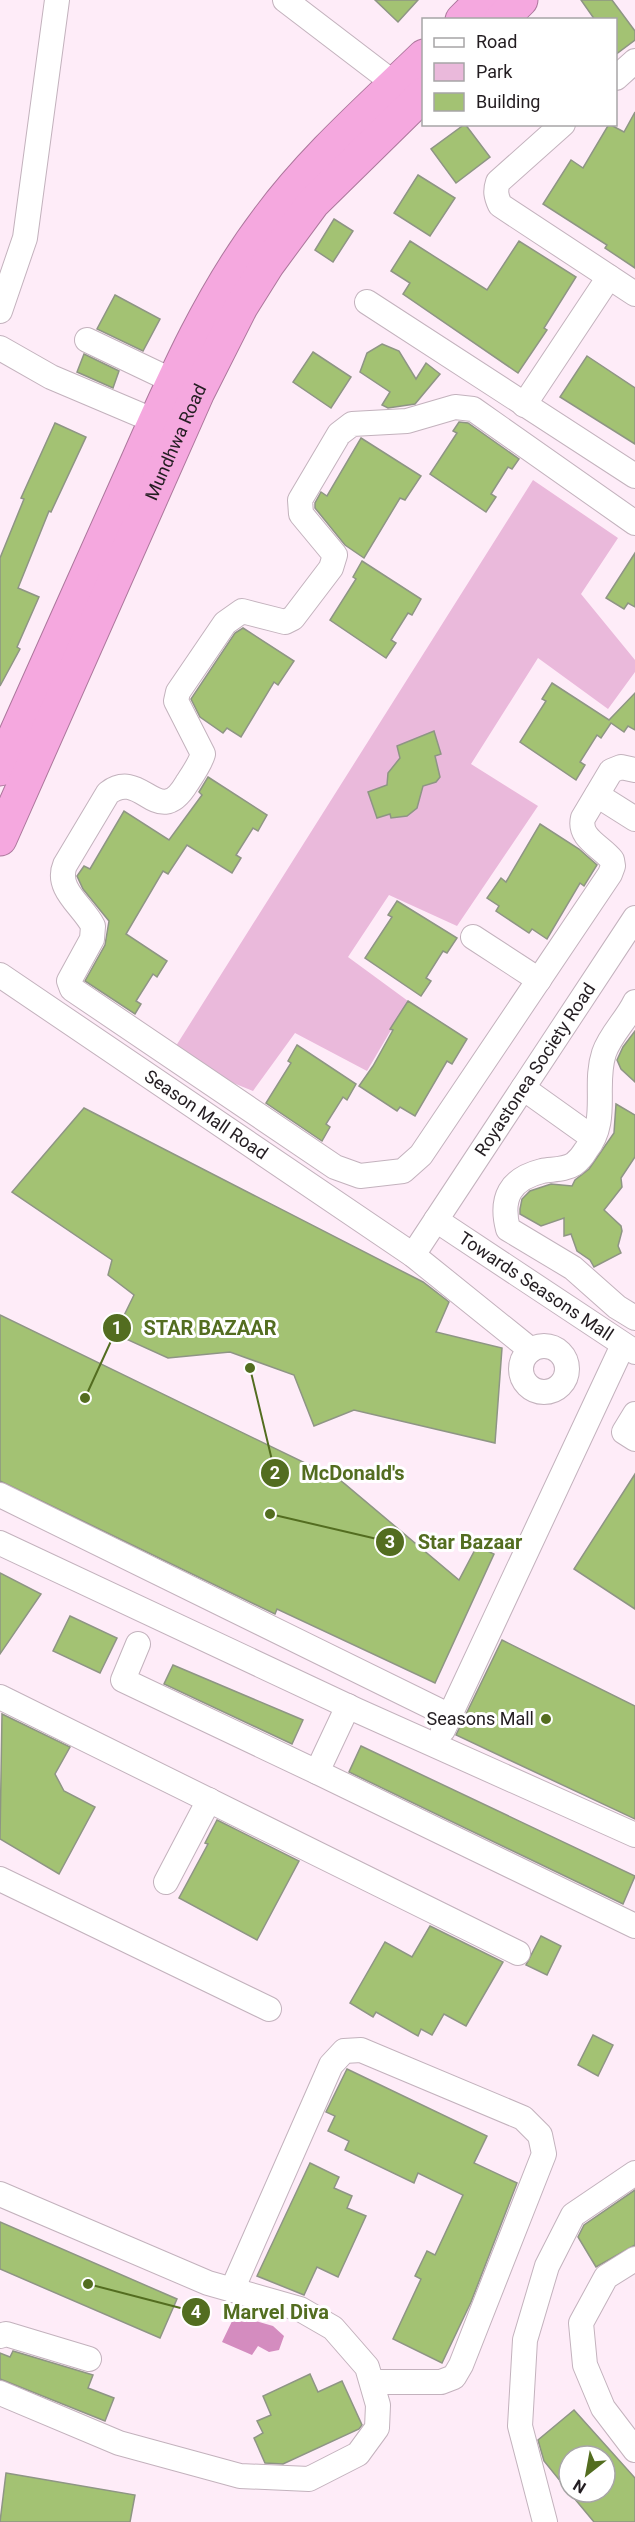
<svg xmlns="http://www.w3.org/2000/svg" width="635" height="2522" viewBox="0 0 635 2522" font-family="Roboto,sans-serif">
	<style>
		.green { fill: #eab9db }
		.water { fill: #d48cbf }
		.building { fill: #a3c273; stroke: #8e9584; stroke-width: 1.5 }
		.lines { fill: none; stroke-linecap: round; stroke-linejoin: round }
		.minor-casing { stroke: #c3b2bd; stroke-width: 26 }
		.highway-casing { stroke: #ac779c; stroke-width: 35 }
		.minor { stroke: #fff; stroke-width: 24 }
		.highway { stroke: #f5a8df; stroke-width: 33 }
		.poi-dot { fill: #536d20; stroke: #fff; stroke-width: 2 }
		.labels { text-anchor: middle; stroke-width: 6; stroke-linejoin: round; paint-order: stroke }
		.street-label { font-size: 18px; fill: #231d21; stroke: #fff }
		.poi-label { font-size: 18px; fill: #231d21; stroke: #fff; text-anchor: end }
		.leader { fill: none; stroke: #536d20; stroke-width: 2 }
		.callout-dot { fill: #536d20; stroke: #fff; stroke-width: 2 }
		.mark-label { font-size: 18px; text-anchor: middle; font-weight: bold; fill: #fff }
		.callout-label { font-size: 20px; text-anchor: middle; font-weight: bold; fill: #536d20; stroke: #fff; stroke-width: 6; stroke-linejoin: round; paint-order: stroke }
	</style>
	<rect width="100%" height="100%" fill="#feecf8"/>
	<polygon class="green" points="533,480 618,538 581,594 635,660 635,672 608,709 538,658 471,764 538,806 457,926 389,895 348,957 408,1001 367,1071 295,1033 253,1091 169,1057"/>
	<polygon class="water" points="235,2315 273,2326 284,2336 279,2350 269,2352 258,2346 252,2355 222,2342"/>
	<g class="building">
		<polygon points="375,0 418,0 398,22"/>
		<polygon points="581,0 612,0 635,31 635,40 615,55 615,20 595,20"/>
		<polygon points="635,112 635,268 605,248 607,245 543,204 571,160 583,168 609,124 624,132"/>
		<polygon points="465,124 490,157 456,183 431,149"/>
		<polygon points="418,175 455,198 430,236 394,213"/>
		<polygon points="334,219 353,231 333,262 315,250"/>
		<polygon points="410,241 487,290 519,241 576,277 544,328 547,330 518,373 403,294 410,283 391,271"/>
		<polygon points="115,295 160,319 143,351 97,329"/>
		<polygon points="382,344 399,351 416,379 426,363 440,374 415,404 388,408 382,405 390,392 360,372 367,353"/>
		<polygon points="313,352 351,377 331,408 293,382"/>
		<polygon points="84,354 119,371 113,388 77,372"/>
		<polygon points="587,356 635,388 635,444 560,397"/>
		<polygon points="459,422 468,423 519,459 512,469 508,467 491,494 496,497 486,512 430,474 457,433 453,431"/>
		<polygon points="55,423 86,437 51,512 49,511 18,588 39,597 17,647 20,649 0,686 0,558 24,499 21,498"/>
		<polygon points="361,438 421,476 405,500 400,498 364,558 345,545 315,508 315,503 321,492 327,496"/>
		<polygon points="635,553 635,607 628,603 624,609 606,598"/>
		<polygon points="362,561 421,599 412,615 408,613 391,640 396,643 386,658 330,620 356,579 353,577"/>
		<polygon points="243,628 294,661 278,685 274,682 241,737 227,728 223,733 200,717 191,699 235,633"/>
		<polygon points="552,683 609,720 635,693 635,730 628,726 624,732 611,723 601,738 597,735 580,762 585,765 576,780 520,742 546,701 542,699"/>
		<polygon points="434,731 441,754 435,756 440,777 436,782 423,786 417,808 407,816 391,818 390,814 377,818 368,792 387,785 388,773 400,758 397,746"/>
		<polygon points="208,777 267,815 258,831 253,828 236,855 241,858 232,873 187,845 168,874 163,871 126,934 167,961 157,977 153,974 136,1001 141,1004 135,1014 85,981 105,945 109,921 83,889 77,876 84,866 90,869 124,811 169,840 202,795 199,792"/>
		<polygon points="540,824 579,849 597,865 584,886 580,883 547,939 532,929 529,933 496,911 499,906 487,898 501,878 506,882"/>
		<polygon points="397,901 457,938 447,953 443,951 426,978 431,981 421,996 365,958 392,917 388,915"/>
		<polygon points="408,1001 467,1039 452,1064 447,1061 415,1116 400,1107 397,1111 359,1086 373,1066 393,1030 390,1029"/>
		<polygon points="635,1031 635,1082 621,1069 617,1060 623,1047"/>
		<polygon points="297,1045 356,1084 347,1100 343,1097 326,1124 330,1127 322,1141 266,1103 291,1063 288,1061"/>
		<polygon points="616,1104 635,1115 635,1157 621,1178 622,1187 604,1210 621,1226 622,1231 618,1246 621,1253 594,1267 590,1260 577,1251 571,1234 564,1236 564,1218 541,1226 520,1214 520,1209 522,1199 530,1191 551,1184 572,1186 575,1180 589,1169 614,1133"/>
		<polygon points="84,1108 423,1282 449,1302 436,1332 502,1348 495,1443 354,1410 314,1426 294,1375 230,1352 168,1358 115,1334 134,1295 108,1275 112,1260 12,1192"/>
		<polygon points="0,1315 340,1480 459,1580 477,1546 494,1554 435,1683 277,1609 275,1614 0,1481"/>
		<polygon points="635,1474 635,1609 574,1569"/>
		<polygon points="0,1573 41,1594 0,1654"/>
		<polygon points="70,1616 117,1638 100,1673 53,1651"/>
		<polygon points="502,1640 635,1706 635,1819 456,1735"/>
		<polygon points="173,1665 303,1720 292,1744 164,1684"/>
		<polygon points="2,1714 70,1747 55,1774 64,1791 95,1807 59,1874 0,1839"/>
		<polygon points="361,1746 635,1876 623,1904 349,1772"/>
		<polygon points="217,1820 299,1861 257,1940 179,1898 208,1844 205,1843"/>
		<polygon points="430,1926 503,1962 466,2026 444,2014 432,2035 421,2029 418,2036 376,2012 373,2017 350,2003 385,1942 412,1957"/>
		<polygon points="541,1936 561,1946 547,1975 526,1965"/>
		<polygon points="593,2035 613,2045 598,2076 578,2065"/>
		<polygon points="347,2069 487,2136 474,2163 517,2183 471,2302 442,2363 393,2339 421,2279 415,2276 427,2251 435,2255 463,2195 418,2173 414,2183 345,2150 349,2141 328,2131 335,2116 326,2112"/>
		<polygon points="310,2163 339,2177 334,2188 352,2196 347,2208 366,2216 338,2277 317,2267 304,2295 257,2276"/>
		<polygon points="635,2190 635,2245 596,2267 578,2237 584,2225"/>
		<polygon points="0,2222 177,2299 160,2338 0,2269"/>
		<polygon points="13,2351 93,2375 88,2388 114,2398 105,2421 0,2379 0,2353 10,2357"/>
		<polygon points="310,2374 318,2392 342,2381 362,2425 359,2429 283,2464 265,2463 254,2438 263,2433 257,2421 271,2415 263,2396"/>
		<polygon points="574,2410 635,2478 635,2522 594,2522 569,2492 605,2492 605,2456 569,2456 569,2492 544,2461 538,2440"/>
		<polygon points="6,2473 135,2495 130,2522 0,2522"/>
	</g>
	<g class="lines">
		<g class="minor-casing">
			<g id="minor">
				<polyline points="285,0 395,84"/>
				<polyline points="616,78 635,61"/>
				<path d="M563 124 498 182C495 191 496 196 500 205L635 294"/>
				<polyline points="367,302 635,476"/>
				<polyline points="0,311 25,238 57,0"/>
				<polyline points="87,340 173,381"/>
				<polyline points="0,348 51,377 169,427"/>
				<polyline points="524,405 609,277"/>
				<path d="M635 523 473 409 455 407 407 421 352 424 339 434 300 500 301 514 335 555 331 568 293 618 285 622 242 611 225 623 178 692 176 701 203 754C200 764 193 774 187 783 158 832 142 767 108 793L65 865C55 889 83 906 93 926L92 939 69 981 72 989 335 1167 360 1176 403 1171 421 1155 610 874 613 866 612 860C601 846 578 838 583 818L611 771 621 767 635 770"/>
				<polyline points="597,795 635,819"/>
				<polyline points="473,937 539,980"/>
				<path id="s1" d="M0 975 413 1255 531 1350"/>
				<path d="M635 1002C627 1019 610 1035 604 1053 593 1086 610 1120 586 1150 583 1155 578 1161 574 1164 565 1170 552 1169 542 1171 510 1179 500 1198 508 1229L573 1268 617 1307 635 1318"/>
				<polyline points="523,1088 593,1138"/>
				<path id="s2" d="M436 1220 635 1352"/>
				<path id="s3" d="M413 1255 635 918"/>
				<circle cx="544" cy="1369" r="23"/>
				<polyline points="635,1414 624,1432 635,1439"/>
				<polyline points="0,1495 450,1716"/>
				<polyline points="0,1543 356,1710 635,1835"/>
				<polyline points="138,1644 123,1680 317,1772"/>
				<polyline points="0,1697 518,1953"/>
				<polyline points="348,1706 317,1772 635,1926"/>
				<polyline points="443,1730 623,1345"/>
				<polyline points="0,1879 269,2009"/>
				<polyline points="166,1882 209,1800"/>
				<polyline points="0,2194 208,2283 300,2309 333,2328 367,2367 378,2405 377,2428 358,2454 309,2479 240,2476 119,2443 0,2393"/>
				<polyline points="635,2259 606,2277 581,2323 585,2365 603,2408 635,2450"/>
				<polyline points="232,2290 331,2065 344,2051 361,2050 523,2118 540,2135 544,2154 461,2365 454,2377 441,2382 373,2382"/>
				<polyline points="0,2336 6,2334 89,2359"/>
				<polyline points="545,2522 520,2426 525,2340 547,2266 573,2215 635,2173"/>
			</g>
		</g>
		<g class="highway-casing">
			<g id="highway">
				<polyline points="462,20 482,0"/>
				<polyline points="501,20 521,0"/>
				<path d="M0 769C43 673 86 576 129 480 169 390 207 299 267 220 312 159 369 109 424 56"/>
				<path id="s4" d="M0 839 198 392 241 307 268 264 313 203 424 94"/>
			</g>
		</g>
		<use href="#minor" class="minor"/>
		<use href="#highway" class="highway"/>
	</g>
	<circle class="poi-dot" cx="546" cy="1719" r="6"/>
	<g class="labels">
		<g class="street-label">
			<text dy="6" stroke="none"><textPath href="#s4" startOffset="434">Mundhwa Road</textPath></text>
			<text dy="6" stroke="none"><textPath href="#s3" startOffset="222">Royastonea Society Road</textPath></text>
			<text dy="6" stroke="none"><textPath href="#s1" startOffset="249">Season Mall Road</textPath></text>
			<text dy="6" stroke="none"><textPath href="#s2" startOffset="120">Towards Seasons Mall</textPath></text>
		</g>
		<g class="poi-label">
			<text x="534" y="1725">Seasons Mall</text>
		</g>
	</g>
	<path class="leader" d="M85 1398L117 1328M250 1368L275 1473M270 1514L390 1542M88 2284L196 2312"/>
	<g class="callout-dot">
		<circle cx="85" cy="1398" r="6"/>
		<circle cx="250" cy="1368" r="6"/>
		<circle cx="270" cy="1514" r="6"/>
		<circle cx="88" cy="2284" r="6"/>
		<circle cx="117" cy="1328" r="15"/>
		<circle cx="275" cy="1473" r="15"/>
		<circle cx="390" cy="1542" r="15"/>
		<circle cx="196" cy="2312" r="15"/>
	</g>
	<g class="mark-label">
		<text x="117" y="1334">1</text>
		<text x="275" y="1479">2</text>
		<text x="390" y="1548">3</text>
		<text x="196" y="2318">4</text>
	</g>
	<g class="callout-label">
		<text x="210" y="1335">STAR BAZAAR</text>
		<text x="353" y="1480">McDonald's</text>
		<text x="470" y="1549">Star Bazaar</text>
		<text x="276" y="2319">Marvel Diva</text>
	</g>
	<rect x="422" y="18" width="195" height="108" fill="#ffffff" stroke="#a7a5a6" stroke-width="1.5"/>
	<rect x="434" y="38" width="30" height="9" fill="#ffffff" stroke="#a7a5a6" stroke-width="1.5"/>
	<text x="476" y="48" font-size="18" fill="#231d21">Road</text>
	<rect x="434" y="63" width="30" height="18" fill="#eab9db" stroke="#a7a5a6" stroke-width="1.5"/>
	<text x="476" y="78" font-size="18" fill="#231d21">Park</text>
	<rect x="434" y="93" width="30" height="18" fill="#a3c273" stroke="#a7a5a6" stroke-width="1.5"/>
	<text x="476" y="108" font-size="18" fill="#231d21">Building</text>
	<g transform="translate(587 2474) rotate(211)"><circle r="28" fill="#ffffff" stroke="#a7a5a6" stroke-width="1.5"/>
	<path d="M0-4.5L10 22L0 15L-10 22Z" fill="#536d20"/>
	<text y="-9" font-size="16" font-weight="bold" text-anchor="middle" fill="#231d21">N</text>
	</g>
</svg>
